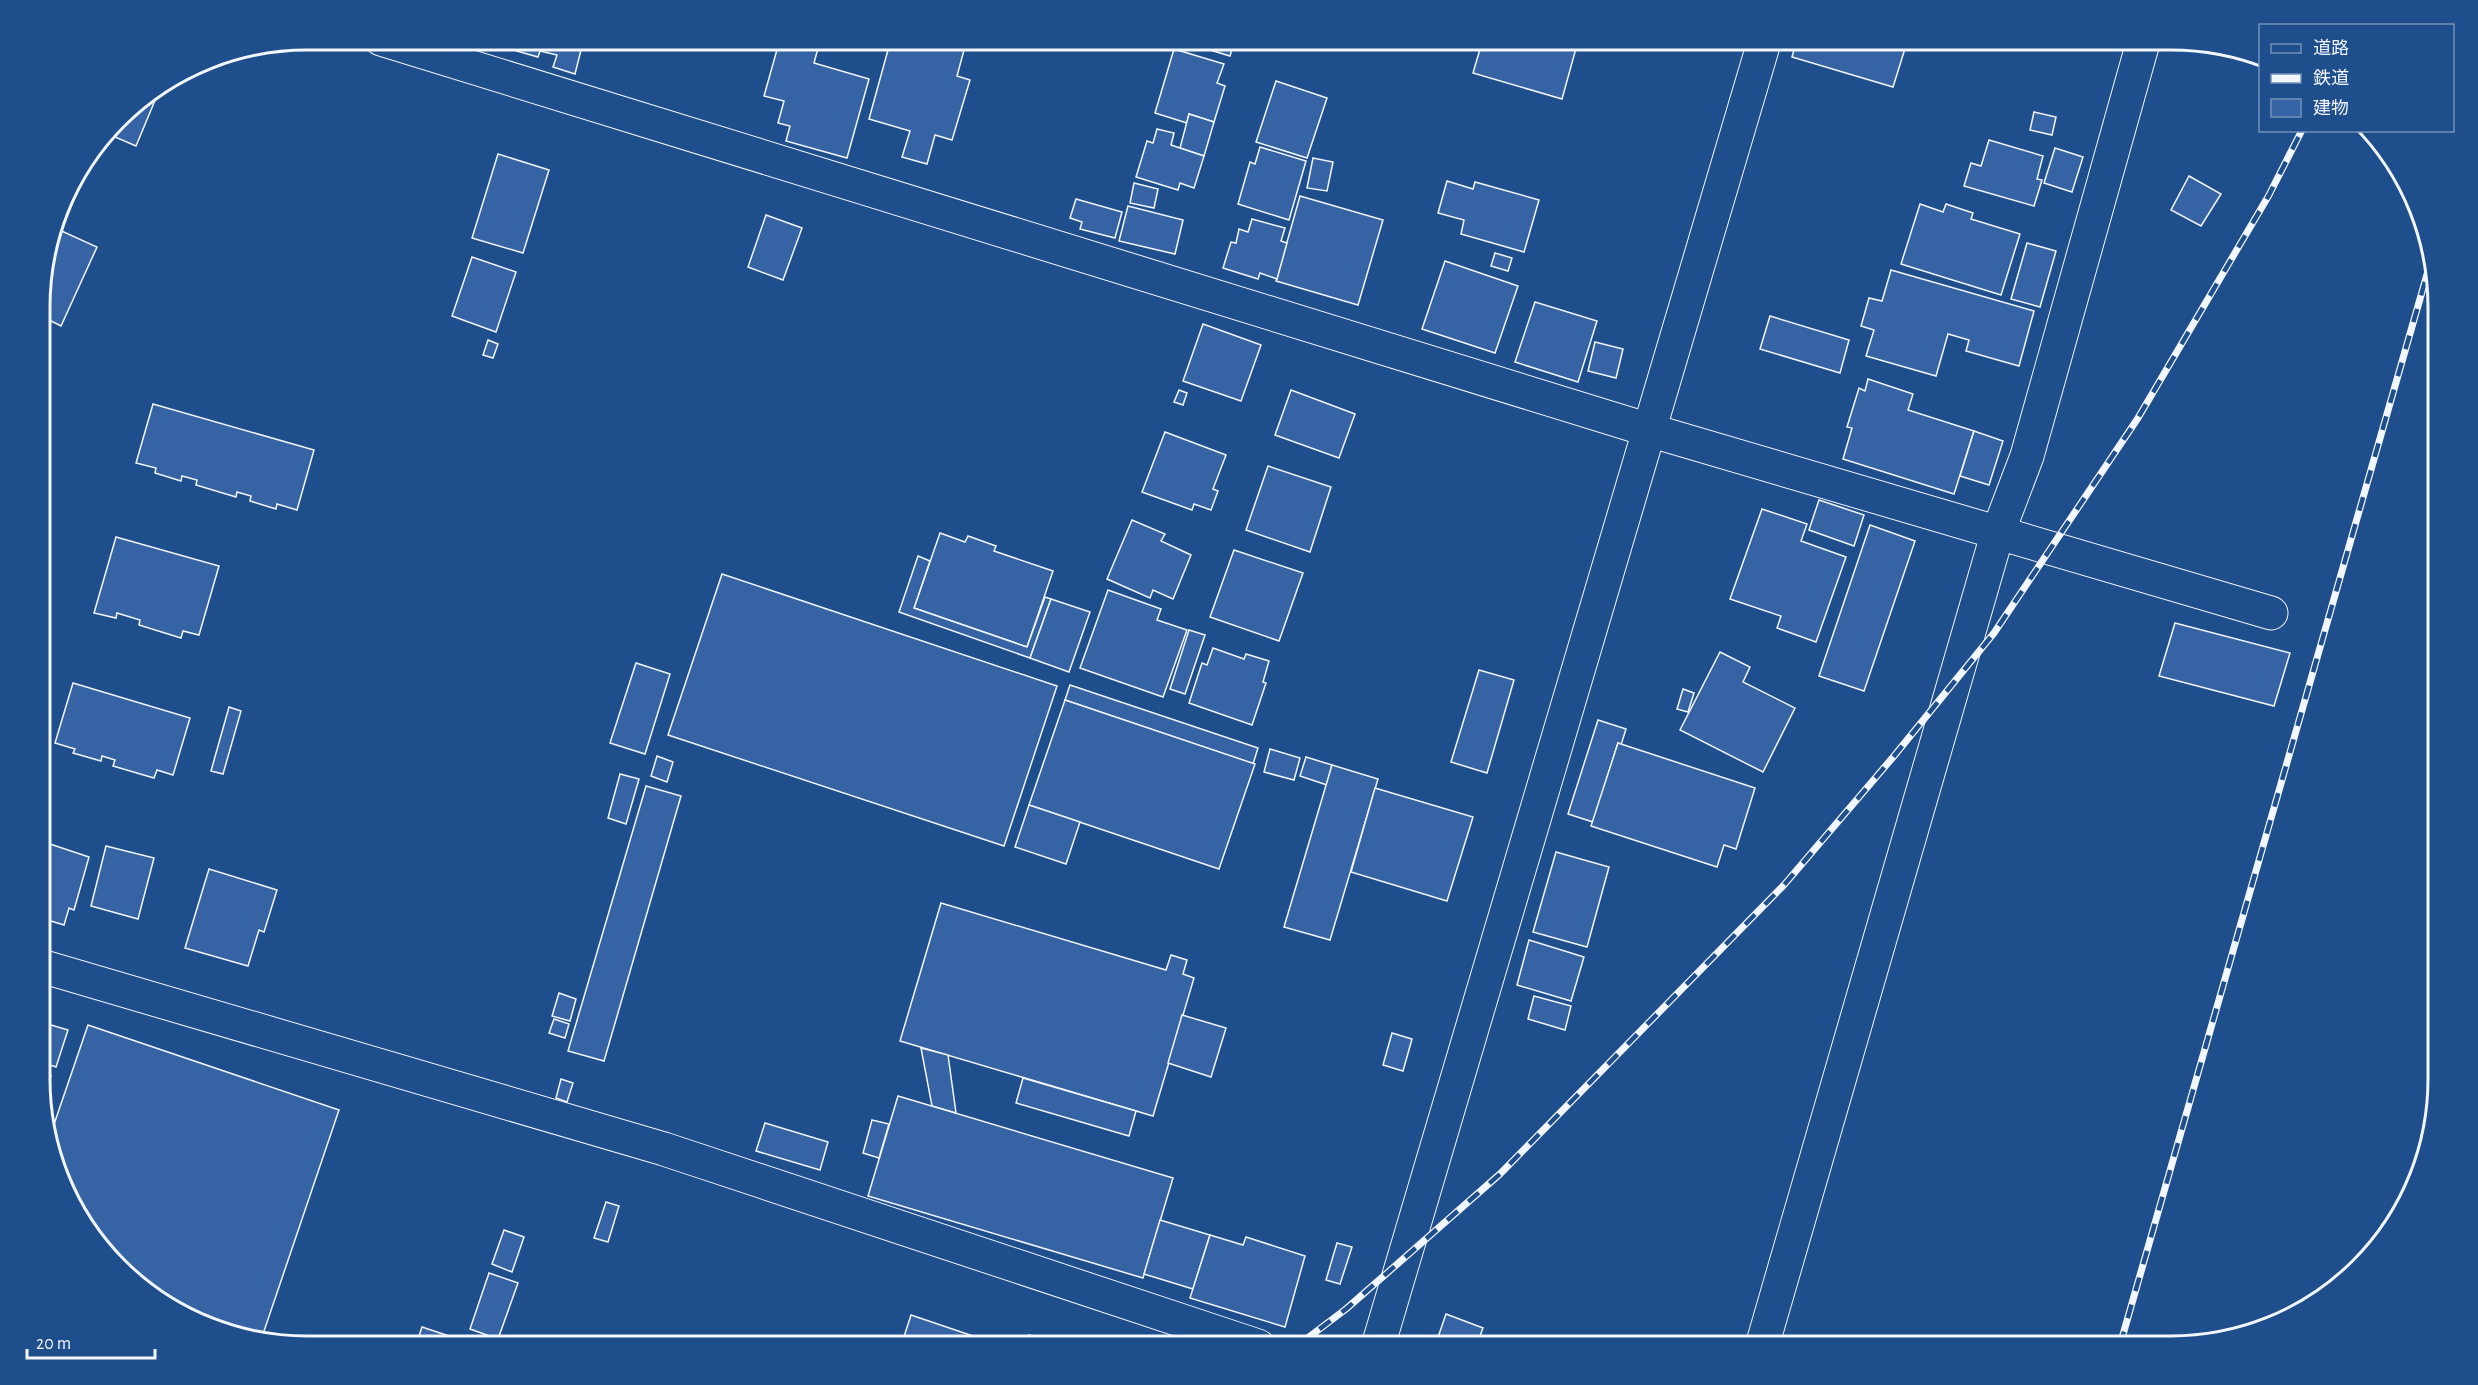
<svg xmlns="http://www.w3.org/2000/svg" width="2478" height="1385" viewBox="0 0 2478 1385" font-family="'Alegreya Sans','Noto Sans JP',sans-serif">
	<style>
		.building { fill: #3563a3; stroke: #f2f6ff; stroke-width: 1.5 }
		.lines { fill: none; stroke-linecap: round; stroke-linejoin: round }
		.street-casing { stroke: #f2f6ff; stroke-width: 35 }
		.secondary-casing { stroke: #f2f6ff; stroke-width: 35 }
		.street { stroke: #1f4e8c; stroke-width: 33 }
		.secondary { stroke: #1f4e8c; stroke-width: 33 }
		.rail-casing { stroke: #f2f6ff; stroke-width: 7 }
		.rail { stroke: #1f4e8c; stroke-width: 4.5; stroke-dasharray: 14; stroke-linecap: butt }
		.rim { fill: none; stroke: #f2f6ff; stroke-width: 3 }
	</style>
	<rect width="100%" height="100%" fill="#1f4e8c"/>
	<g class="building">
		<polygon points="509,39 589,39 586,50 581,50 575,74 553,67 557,55 540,51 538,57 506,48"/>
		<polygon points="780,39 820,41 814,63 869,79 847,158 786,141 790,126 778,123 784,101 764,96"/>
		<polygon points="891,39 967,39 957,76 970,80 952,140 935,135 927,164 902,157 910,131 869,119"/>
		<polygon points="1181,39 1235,39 1230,56 1180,41"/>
		<polygon points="1483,39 1578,41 1562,99 1473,73"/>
		<polygon points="1695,39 1714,39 1712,45"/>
		<polygon points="1797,39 1908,39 1893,87 1792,57"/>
		<polygon points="1174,49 1224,64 1217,83 1225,86 1214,122 1189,114 1187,123 1155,113"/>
		<polygon points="1276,81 1327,98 1307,158 1256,142"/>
		<polygon points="161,86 136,146 108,134 130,106"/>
		<polygon points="2034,112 2056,117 2052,135 2030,130"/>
		<polygon points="1189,114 1214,122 1204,156 1180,148"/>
		<polygon points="1157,129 1174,133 1171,145 1204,156 1194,188 1180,183 1178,190 1136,177 1147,141 1153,143"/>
		<polygon points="1989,140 2043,156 2037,179 2042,180 2034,206 1964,186 1971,163 1981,166"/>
		<polygon points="1260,147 1306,161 1289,220 1238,204 1250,162 1255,164"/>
		<polygon points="2055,148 2083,157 2072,192 2044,183"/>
		<polygon points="498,154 549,170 523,253 472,238"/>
		<polygon points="1313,158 1333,162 1327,191 1307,188"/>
		<polygon points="2189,176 2221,194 2201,226 2171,210"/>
		<polygon points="1447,181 1473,189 1475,182 1539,200 1524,252 1461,234 1464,220 1438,213"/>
		<polygon points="1134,183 1158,189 1154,208 1130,203"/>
		<polygon points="1300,196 1383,220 1358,305 1276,281"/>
		<polygon points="1076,199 1122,212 1115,238 1080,229 1082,222 1070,218"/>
		<polygon points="1920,204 1943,212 1946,204 1973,213 1971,219 2020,234 2001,295 1901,264"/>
		<polygon points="1128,206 1183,220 1175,254 1119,241"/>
		<polygon points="766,215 802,228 783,280 748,267"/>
		<polygon points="1252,219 1285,228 1281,241 1287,243 1277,279 1260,273 1258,279 1223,268 1231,242 1236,243 1239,229 1248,232"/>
		<polygon points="55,228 97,247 61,326 41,316 41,272"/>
		<polygon points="2027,243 2056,251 2040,307 2011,299"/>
		<polygon points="1495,253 1512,258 1508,271 1491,266"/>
		<polygon points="472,257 516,272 496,332 452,316"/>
		<polygon points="1445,261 1518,286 1495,353 1422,329"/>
		<polygon points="1891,270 2034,311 2019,366 1966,351 1969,340 1948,334 1936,376 1866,356 1874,330 1861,326 1869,298 1882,301"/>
		<polygon points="1535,302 1597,321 1578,382 1515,362"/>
		<polygon points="1770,316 1849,340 1840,373 1760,349"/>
		<polygon points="1203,324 1261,345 1241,401 1183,381"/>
		<polygon points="488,340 498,344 493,358 483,355"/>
		<polygon points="1595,342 1623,349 1616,378 1588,371"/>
		<polygon points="1868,379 1913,394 1908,410 1974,431 1954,494 1843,459 1852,428 1847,427 1859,388 1865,391"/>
		<polygon points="1179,390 1187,393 1183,405 1174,402"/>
		<polygon points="1291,390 1355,414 1339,458 1275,435"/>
		<polygon points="153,404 314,450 297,510 277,504 276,509 250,501 251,496 237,492 236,497 196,485 197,480 182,476 181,481 155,473 156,468 136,463"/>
		<polygon points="1974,431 2003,441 1989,485 1960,476"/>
		<polygon points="1165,432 1226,455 1213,489 1218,491 1211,510 1194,504 1192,510 1142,492"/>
		<polygon points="1268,466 1331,487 1310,552 1246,530"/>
		<polygon points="1819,500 1864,515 1854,546 1809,530"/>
		<polygon points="1762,509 1807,524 1801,541 1846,557 1816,642 1777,628 1781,616 1730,599"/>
		<polygon points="1132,520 1165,534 1161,541 1191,555 1173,599 1153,590 1150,598 1107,579"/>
		<polygon points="1870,525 1915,541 1864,691 1819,676"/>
		<polygon points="940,533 965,542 968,536 996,546 994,551 1053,571 1027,647 914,608"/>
		<polygon points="116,537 219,566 199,635 183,631 181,638 139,625 140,620 117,613 116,618 94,613"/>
		<polygon points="1234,550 1303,573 1279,641 1210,617"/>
		<polygon points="918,556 930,561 914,608 1027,647 1045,597 1051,599 1030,658 899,612"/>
		<polygon points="722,574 1057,686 1004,846 668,735"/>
		<polygon points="1108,590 1161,609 1157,620 1187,630 1163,697 1080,668"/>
		<polygon points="1051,599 1090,612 1069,672 1030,658"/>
		<polygon points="2175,623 2290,653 2274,706 2159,676"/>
		<polygon points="1189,630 1205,635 1185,694 1170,689"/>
		<polygon points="1213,648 1244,659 1246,654 1269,661 1263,682 1266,683 1252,725 1189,703 1202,663 1207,665"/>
		<polygon points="1720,652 1750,667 1743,682 1795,708 1763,772 1680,730"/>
		<polygon points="636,663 670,674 645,754 610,743"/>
		<polygon points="1479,670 1514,680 1487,773 1451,762"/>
		<polygon points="73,683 190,718 173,775 157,770 154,778 113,766 115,760 102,756 101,761 73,753 75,749 55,743"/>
		<polygon points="1070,685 1258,748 1253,764 1065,700"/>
		<polygon points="1683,689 1694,693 1688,712 1677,709"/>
		<polygon points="1065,700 1255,764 1219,869 1029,805"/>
		<polygon points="229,707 241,711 223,774 211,771"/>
		<polygon points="1598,720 1626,729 1621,745 1618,743 1593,822 1568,814"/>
		<polygon points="1618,743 1755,788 1736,849 1724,845 1717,867 1591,826"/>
		<polygon points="1270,749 1300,758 1294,780 1264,772"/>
		<polygon points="657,756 673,762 667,782 651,776"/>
		<polygon points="1306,757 1332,765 1327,785 1300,776"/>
		<polygon points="1332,765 1378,779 1330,940 1284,927"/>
		<polygon points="620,774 639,779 626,824 608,818"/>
		<polygon points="646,786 681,796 604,1061 568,1051"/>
		<polygon points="1375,788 1473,817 1447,901 1351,872"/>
		<polygon points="1029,805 1080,822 1066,864 1015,847"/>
		<polygon points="41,841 89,857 74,910 69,908 64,925 41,918"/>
		<polygon points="106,846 154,858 138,919 91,906"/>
		<polygon points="1556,852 1609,867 1587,947 1533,932"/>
		<polygon points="209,869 277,890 264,932 259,930 248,966 185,948"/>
		<polygon points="941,903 1166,970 1171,955 1187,960 1183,974 1194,978 1153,1116 900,1041"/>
		<polygon points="1529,940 1584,957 1571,1001 1517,985"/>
		<polygon points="559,993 576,999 570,1021 552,1016"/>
		<polygon points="1534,996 1571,1006 1565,1030 1528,1019"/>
		<polygon points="1182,1015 1226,1028 1211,1077 1168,1063"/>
		<polygon points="554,1019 569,1024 565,1038 549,1033"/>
		<polygon points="41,1022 68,1030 56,1067 41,1062"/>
		<polygon points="88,1025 339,1110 261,1340 238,1337 173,1310 84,1227 50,1136"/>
		<polygon points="1392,1033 1412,1039 1403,1071 1383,1065"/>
		<polygon points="921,1048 948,1055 956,1113 932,1106"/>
		<polygon points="41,1073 51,1076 41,1106"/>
		<polygon points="1023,1078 1136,1111 1129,1136 1016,1103"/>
		<polygon points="561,1079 573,1083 567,1102 556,1098"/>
		<polygon points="898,1096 1173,1178 1143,1278 868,1196"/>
		<polygon points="872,1120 889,1124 879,1158 863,1153"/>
		<polygon points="765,1123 828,1142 820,1170 756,1151"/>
		<polygon points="606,1202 619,1206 608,1242 594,1238"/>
		<polygon points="1160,1220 1210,1235 1193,1289 1144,1274"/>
		<polygon points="504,1230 524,1237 512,1272 492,1264"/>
		<polygon points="1210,1235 1243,1245 1246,1237 1305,1256 1285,1327 1190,1298"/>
		<polygon points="1337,1243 1352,1247 1340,1284 1326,1280"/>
		<polygon points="489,1273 518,1283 498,1339 470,1329"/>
		<polygon points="1446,1314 1483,1328 1476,1346 1435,1346"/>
		<polygon points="911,1315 973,1336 970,1344 975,1346 901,1346"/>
		<polygon points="422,1327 455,1338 452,1346 428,1346 417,1342"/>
		<polygon points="1029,1335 1069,1346 1026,1346"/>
	</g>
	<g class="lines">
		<g class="street-casing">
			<g id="street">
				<polyline points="381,39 1649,430 2271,613"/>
				<polyline points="41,966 664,1149 1258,1346"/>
				<polyline points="1762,1346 1997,535 2027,456 2144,39"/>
			</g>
		</g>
		<g class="secondary-casing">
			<polyline id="secondary" points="1378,1346 1765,39"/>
		</g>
		<use href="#street" class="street"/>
		<use href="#secondary" class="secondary"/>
		<g class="rail-casing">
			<g id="rail">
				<polyline points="2120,1345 2432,257"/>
				<polyline points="1297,1346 1346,1309 1500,1174 1784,885 1894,756 1994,633 2138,418 2269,195 2302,130"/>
			</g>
		</g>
		<use href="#rail" class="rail"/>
	</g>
	<path d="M0 0H2478V1385H0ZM307 50H2171A257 257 0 0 1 2428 307V1079A257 257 0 0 1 2171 1336H307A257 257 0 0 1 50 1079V307A257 257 0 0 1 307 50Z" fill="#1f4e8c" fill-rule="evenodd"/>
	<path class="rim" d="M307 50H2171A257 257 0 0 1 2428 307V1079A257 257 0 0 1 2171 1336H307A257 257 0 0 1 50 1079V307A257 257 0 0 1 307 50Z"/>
	<rect x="2259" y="24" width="195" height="108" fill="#1f4e8c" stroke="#7391ba" stroke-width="1.5"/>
	<rect x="2271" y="44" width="30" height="9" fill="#1f4e8c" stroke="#7391ba" stroke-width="1.5"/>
	<text x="2313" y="54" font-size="18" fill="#f2f6ff">道路</text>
	<rect x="2271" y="74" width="30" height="9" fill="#f2f6ff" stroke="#7391ba" stroke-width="1.5"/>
	<text x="2313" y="84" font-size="18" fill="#f2f6ff">鉄道</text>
	<rect x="2271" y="99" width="30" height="18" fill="#3563a3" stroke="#7391ba" stroke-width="1.5"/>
	<text x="2313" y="114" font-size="18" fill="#f2f6ff">建物</text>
	<path d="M27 1349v9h128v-9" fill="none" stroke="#f2f6ff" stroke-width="3"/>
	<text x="36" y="1349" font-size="18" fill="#f2f6ff" stroke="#1f4e8c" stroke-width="4.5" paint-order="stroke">20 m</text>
</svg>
